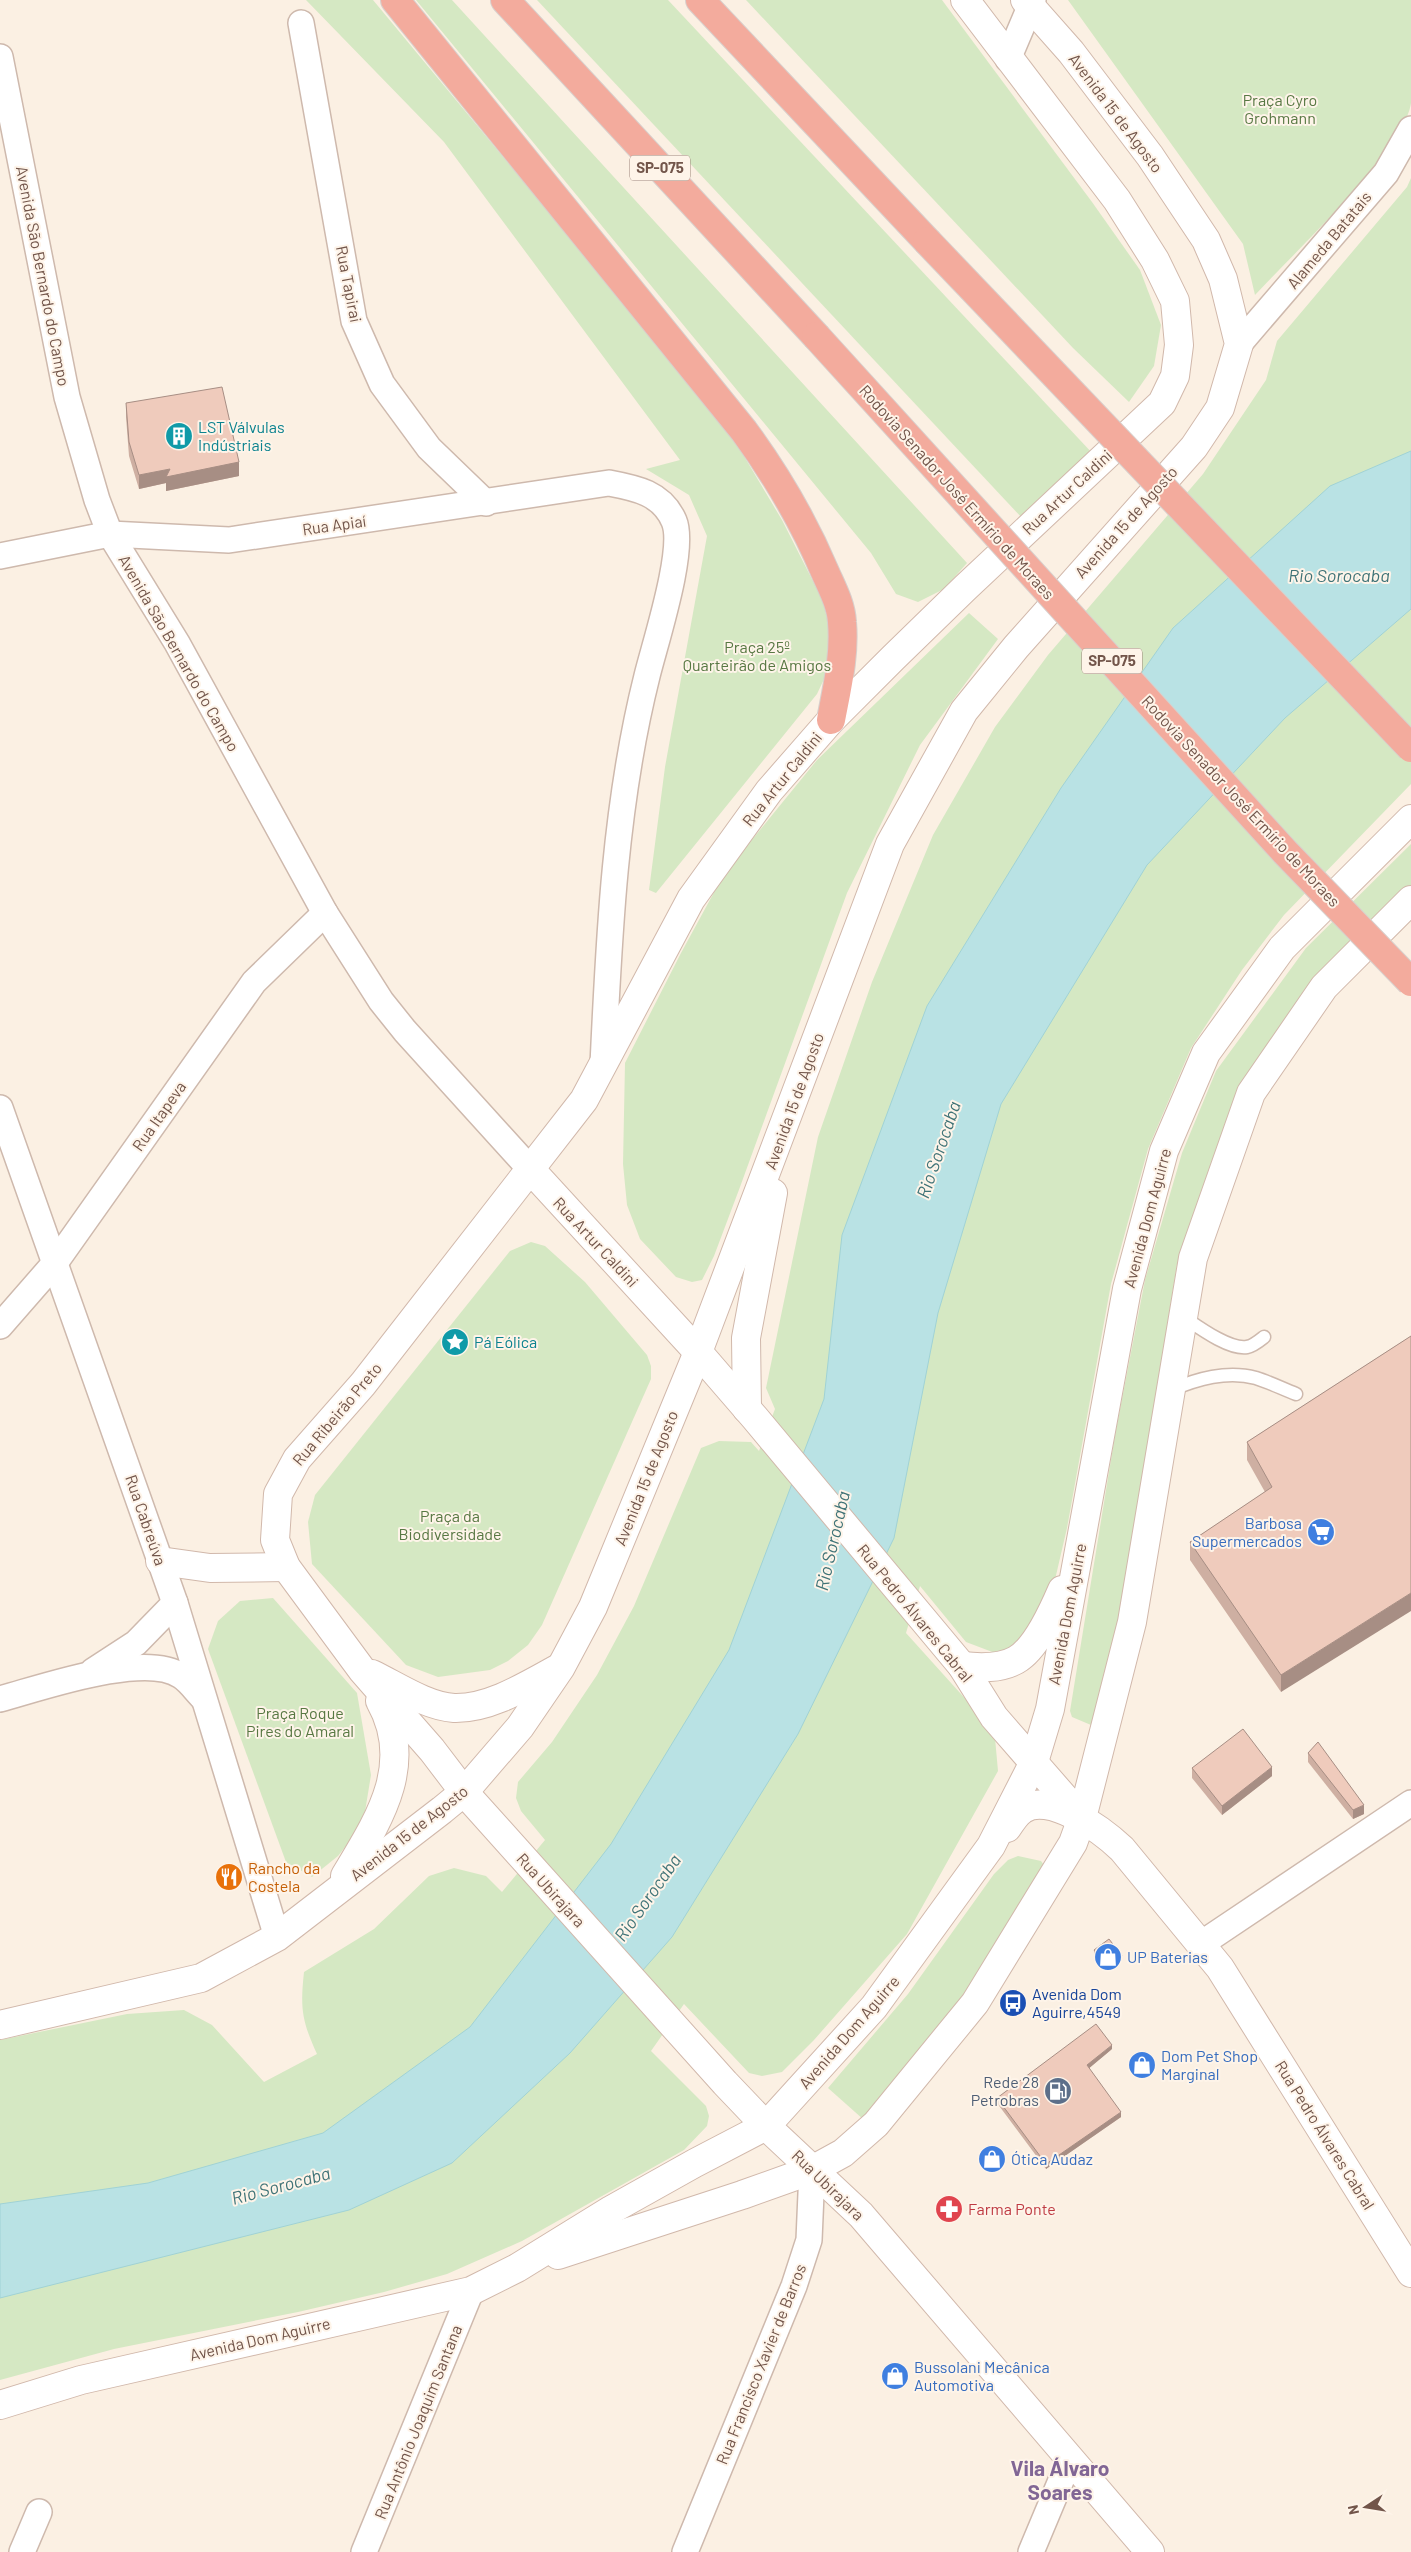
<svg xmlns="http://www.w3.org/2000/svg" width="1411" height="2552" viewBox="0 0 1411 2552" font-family="Barlow,sans-serif">
	<style>
		.green { fill: #d5e8c3 }
		.water { fill: #b9e2e4; stroke: #a0d2d5 }
		.lines { fill: none; stroke-linecap: round; stroke-linejoin: round }
		.service-casing { stroke: #ceb9ad; stroke-width: 15 }
		.minor-casing { stroke: #ceb9ad; stroke-width: 28 }
		.secondary-casing { stroke: #d1b8ab; stroke-width: 30 }
		.motorway-casing { stroke: #d8cfcc; stroke-width: 30 }
		.service { stroke: #fff; stroke-width: 12 }
		.minor { stroke: #fff; stroke-width: 25 }
		.secondary { stroke: #fff; stroke-width: 28 }
		.motorway { stroke: #f3ab9d; stroke-width: 28 }
		.motorway-bridge-casing { stroke: #d8cfcc; stroke-width: 30; stroke-linecap: butt }
		.motorway-bridge { stroke: #f3ab9d; stroke-width: 28 }
		.wall { fill: #ceafa2 }
		.shaded-wall { fill: #a78e84 }
		.building { fill: #efcbbc; stroke: #a78e84 }
		.labels { text-anchor: middle; stroke-width: 4; stroke-linejoin: round; paint-order: stroke }
		.shield { fill: #fef4e9; stroke: #9c857a; stroke-width: 1 }
		.shield-label { font-size: 15px; font-weight: bold; fill: #72554a }
		.park-label { font-size: 16px; fill: #587843; stroke: #fef4e9 }
		.street-label { font-size: 16px; fill: #72554a; stroke: #fef4e9 }
		.culture-label { font-size: 16px; fill: #0d838f; stroke: #fef4e9; text-anchor: start }
		.shop-label { font-size: 16px; fill: #366cbe; stroke: #fef4e9; text-anchor: start }
		.food-label { font-size: 16px; fill: #c56008; stroke: #fef4e9; text-anchor: start }
		.transit-label { font-size: 16px; fill: #164399; stroke: #fef4e9; text-anchor: start }
		.service-label { font-size: 16px; fill: #4e5e75; stroke: #fef4e9; text-anchor: end }
		.health-label { font-size: 16px; fill: #be3a42; stroke: #fef4e9; text-anchor: start }
		.water-label { font-size: 18px; font-style: italic; fill: #3f7377; stroke: #fef4e9 }
		.district-label { font-size: 21px; font-weight: bold; fill: #816695; stroke: #fef4e9 }
	</style>
	<rect width="100%" height="100%" fill="#fbf0e3"/>
	<g class="green">
		<polygon points="306,0 373,0 726,426 782,520 822,599 829,626 829,648 825,677 817,694 656,893 649,890 665,767 707,536 689,495 646,469 680,460 444,142"/>
		<polygon points="416,0 452,0 967,563 944,589 918,602 896,594 871,553"/>
		<polygon points="537,0 668,0 1094,455 1022,518"/>
		<polygon points="746,0 942,0 1092,202 1140,270 1161,325 1154,366 1129,402 1073,348"/>
		<path d="M1068 0H1411C1411 33 1411 71 1411 103 1405 149 1290 257 1255 295L1243 244Z"/>
		<path d="M1411 178V784L1284 915 1242 970 1191 1048 1148 1149 1111 1284 1067 1528 1054 1584 1045 1606 1013 1648 995 1653 966 1642 920 1586 906 1633 970 1704 995 1738 998 1771 907 1934 814 2040 782 2072 762 2076 749 2073 684 2004 651 2051 706 2106 709 2116 707 2126 684 2150 522 2241 447 2274 384 2292 298 2312 114 2349 0 2380V2040L127 2014 184 2010 212 2025 264 2082 317 2054C302 2021 300 2009 304 1972L374 1929 429 1876 454 1868 486 1876 502 1892 545 1840 521 1811 516 1798 518 1782 552 1742 597 1675 634 1606 701 1448 719 1441 751 1442 759 1451 775 1409 766 1388 818 1137 872 982 933 835 995 727 1048 655 1203 474 1266 380 1277 341 1407 187Z"/>
		<polygon points="969,613 998,639 920,745 847,893 740,1187 714,1256 702,1280 692,1282 676,1277 640,1239 627,1205 623,1164 625,1063 681,953 724,874 817,760"/>
		<polygon points="1411,844 1411,890 1216,1157 1177,1264 1123,1600 1093,1721 1091,1725 1072,1717 1070,1711 1115,1435 1145,1280 1182,1153 1216,1071 1306,948"/>
		<polygon points="531,1242 545,1246 585,1282 647,1355 651,1366 651,1379 542,1625 528,1645 508,1661 490,1670 438,1677 406,1665 312,1564 308,1522 315,1495 510,1251"/>
		<polygon points="273,1598 357,1693 371,1775 363,1824 338,1856 312,1877 286,1862 208,1649 218,1621 240,1601"/>
		<polygon points="1018,1856 1041,1861 1046,1868 975,1982 864,2120 828,2088 908,1994 994,1874 1008,1860"/>
	</g>
	<polygon class="water" points="1411,451 1411,609 1285,718 1147,865 1001,1104 938,1313 894,1538 798,1734 672,1937 570,2053 452,2163 349,2210 0,2298 0,2204 148,2183 323,2133 470,2027 611,1844 729,1650 824,1399 842,1235 927,1006 1061,788 1173,628 1330,486"/>
	<g class="lines">
		<g class="service-casing">
			<g id="service">
				<path d="M1182 1316C1197 1326 1229 1350 1247 1347 1253 1346 1259 1341 1264 1337"/>
				<path d="M1171 1390C1197 1379 1227 1370 1256 1378 1269 1382 1283 1389 1296 1394"/>
			</g>
		</g>
		<g class="minor-casing">
			<g id="minor">
				<polyline points="301,23 354,321 382,384 429,448 486,503"/>
				<polyline points="0,57 67,397 97,500 110,534 177,643 325,913 381,1001 405,1031 531,1170"/>
				<polyline points="1008,59 1033,0"/>
				<polyline points="1239,344 1386,173 1411,129"/>
				<path d="M0 556 110 534 229 540 609 483C636 488 662 493 674 521 686 549 655 643 647 676 615 803 609 935 603 1065"/>
				<polyline points="0,1108 175,1603 277,1937"/>
				<polyline points="0,1326 55,1263 254,982 325,913"/>
				<polyline points="93,1671 136,1643 175,1603"/>
				<path d="M0 1699C41 1688 145 1651 181 1676 189 1681 196 1691 203 1698"/>
				<polyline points="1201,1944 1411,1803"/>
				<polyline points="22,2552 39,2512"/>
				<polyline points="364,2552 471,2291"/>
				<polyline points="685,2552 794,2286 809,2240 812,2170"/>
				<polyline points="1031,2552 1070,2459"/>
			</g>
		</g>
		<g class="secondary-casing">
			<g id="secondary">
				<polyline points="965,0 1117,200 1155,260 1175,301 1179,345 1175,376 1162,403 965,588 893,658 831,720 769,791 691,899 584,1100 363,1384 297,1459 278,1494 275,1540 286,1567 362,1670 432,1750 464,1792 725,2083 766,2126 861,2215 1150,2552"/>
				<polyline points="531,1170 698,1352 755,1418 962,1666 994,1717 1082,1818"/>
				<polyline points="747,1409 746,1338 773,1193"/>
				<polyline points="160,1561 210,1568 286,1567"/>
				<path d="M962 1666C980 1668 1000 1669 1016 1660 1036 1649 1053 1611 1062 1590"/>
				<path d="M372 1674C397 1686 426 1706 454 1708 489 1709 526 1686 557 1669"/>
				<path d="M1007 1828C1011 1822 1016 1814 1022 1810 1048 1790 1103 1831 1122 1849L1220 1968 1411 2273"/>
				<path d="M345 1876C378 1821 416 1765 380 1701"/>
				<polyline points="0,2025 201,1978 277,1937 442,1810 464,1792 520,1727 561,1667 593,1607 698,1352 890,844 964,711 1016,647 1194,447 1220,408 1239,344 1223,279 1206,240 1150,156 1071,52 1025,0"/>
				<polyline points="558,2255 742,2195 812,2170 843,2153 876,2124 975,2003 1073,1843 1082,1818 1132,1622 1193,1258 1251,1093 1324,987 1411,900"/>
				<polyline points="0,2405 81,2380 471,2291 517,2268 611,2210 695,2163 766,2126 874,2007 991,1846 1034,1762 1050,1709 1127,1289 1164,1151 1206,1053 1282,948 1411,819"/>
			</g>
		</g>
		<g class="motorway-casing">
			<g id="motorway">
				<path d="M395 0 744 431C777 476 803 520 825 572 832 588 841 604 842 622 845 655 837 688 831 720"/>
				<polyline points="505,0 816,336"/>
				<polyline points="700,0 927,241"/>
			</g>
		</g>
		<use href="#service" class="service"/>
		<use href="#minor" class="minor"/>
		<use href="#secondary" class="secondary"/>
		<use href="#motorway" class="motorway"/>
		<g class="motorway-bridge-casing">
			<g id="motorway-bridge">
				<polyline points="927,241 1411,748"/>
				<polyline points="816,336 1285,852 1411,982"/>
			</g>
		</g>
		<use href="#motorway-bridge" class="motorway-bridge"/>
	</g>
	<g class="wall">
		<polygon points="126,403 239,476 166,491 166,483 139,489 129,456 126,417"/>
		<polygon points="1411,1336 1281,1692 1190,1560 1190,1542 1265,1492 1247,1460 1247,1442"/>
		<polygon points="1308,1753 1364,1814 1353,1819 1308,1762"/>
		<polygon points="1192,1768 1272,1776 1222,1815 1192,1778"/>
		<polygon points="1094,1950 1122,1960 1107,1971 1094,1955"/>
		<polygon points="1112,2049 1089,2068 1121,2117 1046,2169 997,2103 997,2098"/>
	</g>
	<g class="shaded-wall">
		<polygon points="239,462 239,476 166,491 166,483 139,489 139,475 170,469"/>
		<polygon points="1411,1593 1411,1611 1281,1692 1281,1675"/>
		<polygon points="1272,1767 1272,1776 1222,1815 1222,1806"/>
		<polygon points="1364,1805 1364,1814 1353,1819 1353,1810"/>
		<polygon points="1122,1956 1122,1960 1107,1971 1107,1967"/>
		<polygon points="1112,2045 1112,2049 1087,2070 1087,2065"/>
		<polygon points="1121,2112 1121,2117 1046,2169 1046,2164"/>
	</g>
	<g class="building">
		<polygon points="222,387 239,462 166,477 170,469 139,475 129,442 126,403"/>
		<polygon points="1411,1336 1411,1593 1281,1675 1190,1542 1272,1487 1247,1442"/>
		<polygon points="1243,1729 1272,1767 1222,1806 1192,1768"/>
		<polygon points="1318,1742 1364,1805 1353,1810 1308,1753"/>
		<polygon points="1109,1939 1122,1956 1107,1967 1094,1950"/>
		<polygon points="1096,2024 1112,2045 1087,2065 1121,2112 1046,2164 997,2098"/>
	</g>
	<defs>
		<g id="building-disc" transform="scale(1.4375)"><circle r="9.5" fill="#0f9aa8" stroke="#fef4e9"/><path d="M-4-6H4V6H1V3H-1V6H-4ZM-2.5-4.3h1.7v1.8h-1.7ZM.8-4.3h1.7v1.8H.8ZM-2.5-1h1.7V.8h-1.7ZM.8-1h1.7V.8H.8Z" fill="#fff"/></g>
		<g id="sight-disc" transform="scale(1.4375)"><circle r="9.5" fill="#0f9aa8" stroke="#fef4e9"/><path d="M0-6L1.8-2.2L6-1.7L2.9 1.2L3.7 5.4L0 3.3L-3.7 5.4L-2.9 1.2L-6-1.7L-1.8-2.2Z" fill="#fff"/></g>
		<g id="supermarket-disc" transform="scale(1.4375)"><circle r="9.5" fill="#3f7fe0" stroke="#fef4e9"/><path d="M-6-5.5h2.5l.6 2H6L4.5 2H-2.5L-4.4-4H-6ZM-1.5 3.2a1.3 1.3 0 1 0 .1 0ZM3 3.2a1.3 1.3 0 1 0 .1 0Z" fill="#fff"/></g>
		<g id="restaurant-disc" transform="scale(1.4375)"><circle r="9.5" fill="#e8710a" stroke="#fef4e9"/><path d="M-5-6h1v4h1v-4h1v4h1v-4h1v5L-1.5 .5V6h-2V.5L-5-1ZM5-6V6H3V1.5H1.5Q1.5-4 5-6Z" fill="#fff"/></g>
		<g id="shop-disc" transform="scale(1.4375)"><circle r="9.5" fill="#3f7fe0" stroke="#fef4e9"/><path d="M-5-2.5h2.3a2.7 3.5 0 0 1 5.4 0H5L5.5 6h-11ZM-1.5-2.5h3a1.5 2.3 0 0 0-3 0Z" fill="#fff"/></g>
		<g id="bus-disc" transform="scale(1.4375)"><circle r="9.5" fill="#1a4fb4" stroke="#fef4e9"/><path d="M-5-6H5V4H4V6H2V4H-2V6H-4V4H-5ZM-3.5-4V0h7V-4ZM-3.5 1.2v1.5H-2V1.2ZM2 1.2v1.5H3.5V1.2Z" fill="#fff"/></g>
		<g id="fuel-disc" transform="scale(1.4375)"><circle r="9.5" fill="#5c6f8a" stroke="#fef4e9"/><path d="M-5.5-6h7V0h2V4h1.3V-2.5L3-4.5l.8-.8L6-3V5H2.5V1h-1V6h-7ZM-4.2-4.7v3.2H.2V-4.7Z" fill="#fff"/></g>
		<g id="pharmacy-disc" transform="scale(1.4375)"><circle r="9.5" fill="#e0444e" stroke="#fef4e9"/><path d="M-2-6h4v4h4v4h-4v4h-4v-4h-4v-4h4Z" fill="#fff"/></g>
	</defs>
	<g fill-rule="evenodd">
		<use href="#building-disc" x="179" y="436"/>
		<use href="#sight-disc" x="455" y="1342"/>
		<use href="#supermarket-disc" x="1321" y="1532"/>
		<use href="#restaurant-disc" x="229" y="1877"/>
		<use href="#shop-disc" x="1108" y="1957"/>
		<use href="#bus-disc" x="1013" y="2003"/>
		<use href="#shop-disc" x="1142" y="2065"/>
		<use href="#fuel-disc" x="1058" y="2091"/>
		<use href="#shop-disc" x="992" y="2159"/>
		<use href="#pharmacy-disc" x="949" y="2209"/>
		<use href="#shop-disc" x="895" y="2376"/>
	</g>
	<g class="labels">
		<g class="shield">
			<rect x="630" y="155.5" width="60" height="25" rx="4"/>
			<rect x="1082" y="648.5" width="60" height="25" rx="4"/>
		</g>
		<g class="shield-label">
			<text x="660" y="173">SP-075</text>
			<text x="1112" y="666">SP-075</text>
		</g>
		<g class="park-label">
			<text x="1280" y="106">Praça Cyro<tspan x="1280" dy="18">Grohmann</tspan></text>
			<text x="757" y="653">Praça 25º<tspan x="757" dy="18">Quarteirão de Amigos</tspan></text>
			<text x="450" y="1522">Praça da<tspan x="450" dy="18">Biodiversidade</tspan></text>
			<text x="300" y="1719">Praça Roque<tspan x="300" dy="18">Pires do Amaral</tspan></text>
		</g>
		<g class="street-label">
			<text transform="translate(1116 113) rotate(53)" y="6">Avenida 15 de Agosto</text>
			<text transform="translate(1329 240) rotate(-50)" y="6">Alameda Batatais</text>
			<text transform="translate(43 276) rotate(79)" y="6">Avenida São Bernardo do Campo</text>
			<text transform="translate(349 284) rotate(79)" y="6">Rua Tapirai</text>
			<text transform="translate(957 492) rotate(48)" y="6">Rodovia Senador José Ermírio de Moraes</text>
			<text transform="translate(1067 492) rotate(-43)" y="6">Rua Artur Caldini</text>
			<text transform="translate(1126 522) rotate(-48)" y="6">Avenida 15 de Agosto</text>
			<text transform="translate(334 525) rotate(-8)" y="6">Rua Apiaí</text>
			<text transform="translate(179 653) rotate(60)" y="6">Avenida São Bernardo do Campo</text>
			<text transform="translate(782 779) rotate(-51)" y="6">Rua Artur Caldini</text>
			<text transform="translate(1241 801) rotate(47)" y="6">Rodovia Senador José Ermírio de Moraes</text>
			<text transform="translate(794 1101) rotate(-70)" y="6">Avenida 15 de Agosto</text>
			<text transform="translate(159 1116) rotate(-55)" y="6">Rua Itapeva</text>
			<text transform="translate(1147 1218) rotate(-75)" y="6">Avenida Dom Aguirre</text>
			<text transform="translate(596 1242) rotate(47)" y="6">Rua Artur Caldini</text>
			<text transform="translate(337 1414) rotate(-50)" y="6">Rua Ribeirão Preto</text>
			<text transform="translate(646 1478) rotate(-68)" y="6">Avenida 15 de Agosto</text>
			<text transform="translate(146 1520) rotate(71)" y="6">Rua Cabreúva</text>
			<text transform="translate(915 1613) rotate(51)" y="6">Rua Pedro Álvares Cabral</text>
			<text transform="translate(1067 1614) rotate(-79)" y="6">Avenida Dom Aguirre</text>
			<text transform="translate(409 1833) rotate(-38)" y="6">Avenida 15 de Agosto</text>
			<text transform="translate(551 1890) rotate(48)" y="6">Rua Ubirajara</text>
			<text transform="translate(849 2032) rotate(-49)" y="6">Avenida Dom Aguirre</text>
			<text transform="translate(1325 2135) rotate(58)" y="6">Rua Pedro Álvares Cabral</text>
			<text transform="translate(828 2185) rotate(44)" y="6">Rua Ubirajara</text>
			<text transform="translate(260 2339) rotate(-13)" y="6">Avenida Dom Aguirre</text>
			<text transform="translate(761 2364) rotate(-68)" y="6">Rua Francisco Xavier de Barros</text>
			<text transform="translate(418 2422) rotate(-68)" y="6">Rua Antônio Joaquim Santana</text>
		</g>
		<g class="culture-label">
			<text x="198" y="433">LST Válvulas<tspan x="198" dy="18">Indústriais</tspan></text>
			<text x="474" y="1348">Pá Eólica</text>
		</g>
		<g class="shop-label">
			<text x="1302" y="1529" text-anchor="end">Barbosa<tspan x="1302" dy="18">Supermercados</tspan></text>
			<text x="1127" y="1963">UP Baterias</text>
			<text x="1161" y="2062">Dom Pet Shop<tspan x="1161" dy="18">Marginal</tspan></text>
			<text x="1011" y="2165">Ótica Audaz</text>
			<text x="914" y="2373">Bussolani Mecânica<tspan x="914" dy="18">Automotiva</tspan></text>
		</g>
		<g class="food-label">
			<text x="248" y="1874">Rancho da<tspan x="248" dy="18">Costela</tspan></text>
		</g>
		<g class="transit-label">
			<text x="1032" y="2000">Avenida Dom<tspan x="1032" dy="18">Aguirre,4549</tspan></text>
		</g>
		<g class="service-label">
			<text x="1039" y="2088">Rede 28<tspan x="1039" dy="18">Petrobras</tspan></text>
		</g>
		<g class="health-label">
			<text x="968" y="2215">Farma Ponte</text>
		</g>
		<g class="water-label">
			<text x="1339" y="582">Rio Sorocaba</text>
			<text transform="translate(939 1150) rotate(-71)" y="6">Rio Sorocaba</text>
			<text transform="translate(833 1541) rotate(-77)" y="6">Rio Sorocaba</text>
			<text transform="translate(648 1898) rotate(-55)" y="6">Rio Sorocaba</text>
			<text transform="translate(281 2186) rotate(-15)" y="6">Rio Sorocaba</text>
		</g>
		<g class="district-label">
			<text x="1060" y="2476">Vila Álvaro<tspan x="1060" dy="24">Soares</tspan></text>
		</g>
	</g>
	<g transform="translate(1366 2507) rotate(258)" stroke="#fef4e9" stroke-width="4" paint-order="stroke">
	<path d="M0-4L9 19L0 12L-9 19Z" fill="#72554a"/>
	<text y="-8" font-size="14" font-weight="bold" text-anchor="middle" fill="#72554a">N</text>
	</g>
</svg>
